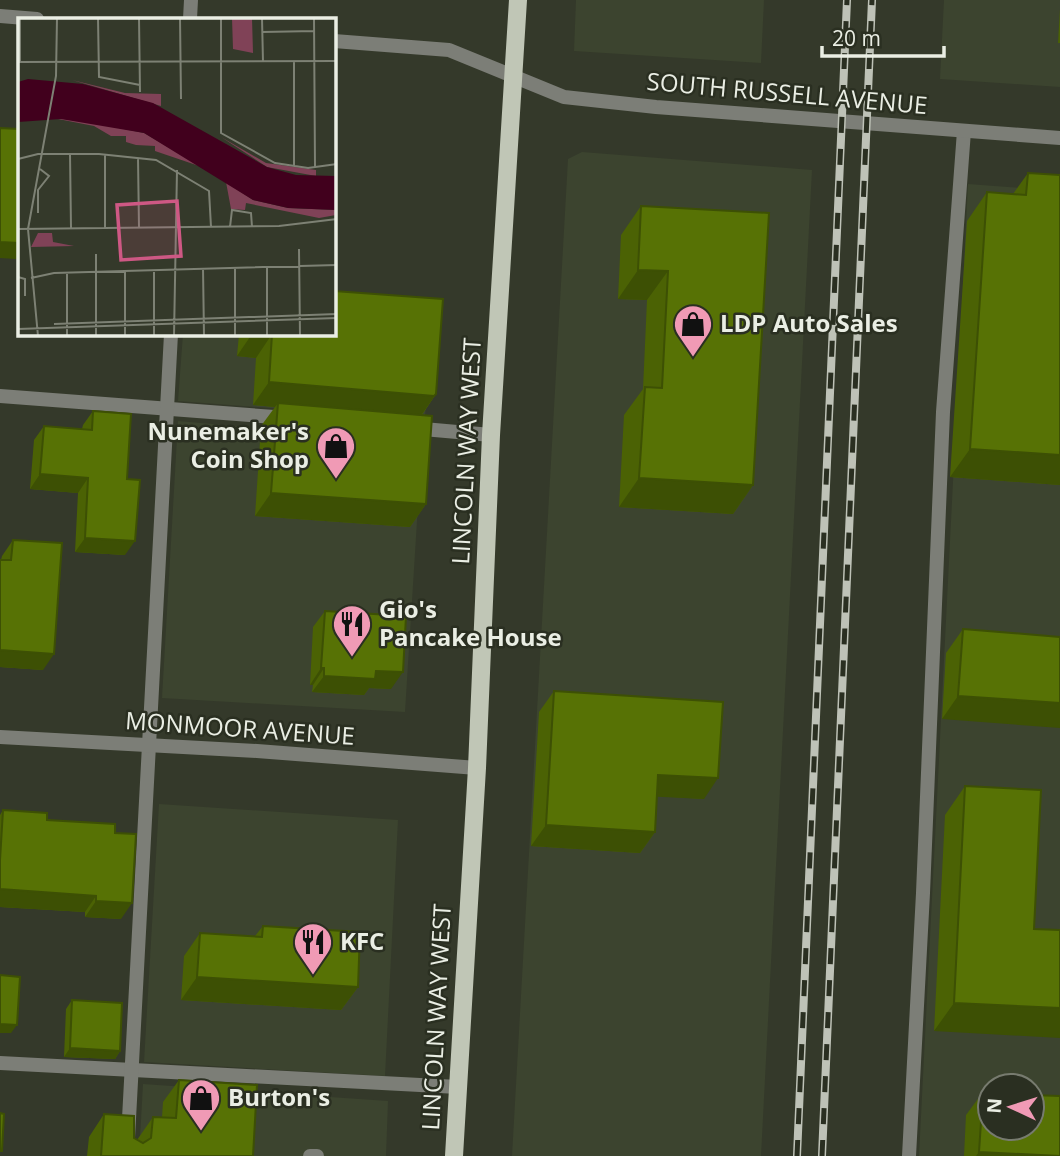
<svg xmlns="http://www.w3.org/2000/svg" width="1060" height="1156" viewBox="0 0 1060 1156" font-family="'Open Sans',sans-serif">
	<style>
		.built { fill: #3c442f; fill-rule: evenodd }
		.lines { fill: none; stroke-linecap: round; stroke-linejoin: round }
		.service { stroke: #7c7e77; stroke-width: 14 }
		.minor { stroke: #7c7e77; stroke-width: 14 }
		.primary { stroke: #c0c6b6; stroke-width: 18 }
		.rail-casing { stroke: #bec2b7; stroke-width: 8 }
		.rail { stroke: #2a2f21; stroke-width: 5; stroke-dasharray: 16; stroke-linecap: butt }
		.wall { fill: #4b6204 }
		.shaded-wall { fill: #3d5004 }
		.building { fill: #577205; stroke: #3d5004; stroke-width: 2 }
		.labels { text-anchor: middle; stroke-width: 5; stroke-linejoin: round; paint-order: stroke }
		.street-label { font-size: 24px; fill: #eaeee4; stroke: #2a2f21 }
		.poi-label { font-size: 24px; font-weight: bold; fill: #eaeee4; stroke: #2a2f21; text-anchor: start }
		.inset-road { fill: none; stroke: #7d8174; stroke-width: 2 }
		.view { fill: #ce5884; fill-opacity: 0.15; stroke: #ce5884; stroke-width: 3.5 }
		.inset-edge { fill: none; stroke: #eaeee4; stroke-width: 3.5 }
	</style>
	<rect width="100%" height="100%" fill="#34392a"/>
	<g class="built">
		<polygon points="576,0 764,0 761,63 574,51"/>
		<polygon points="944,0 1060,0 1060,87 940,79"/>
		<polygon points="582,152 812,170 761,1156 512,1156 568,159"/>
		<path d="M968 184 1060 191V1156H919ZM990 1086H1032V1128H990Z"/>
		<polygon points="430,317 425,420 178,401 183,334 334,334"/>
		<polygon points="178,421 422,442 405,712 162,698"/>
		<polygon points="159,804 398,820 385,1076 144,1062"/>
		<polygon points="143,1084 388,1101 386,1156 139,1156"/>
	</g>
	<g class="lines">
		<g class="service">
			<polyline points="190,19 191,0"/>
			<polyline points="0,396 288,418"/>
			<polyline points="412,428 491,435"/>
			<polyline points="0,1063 458,1087"/>
			<polyline points="127,1156 171,334"/>
			<polyline points="310,1156 317,1156"/>
			<polyline points="909,1156 923,893 943,412 964,131"/>
		</g>
		<g class="minor">
			<polyline points="0,16 37,19"/>
			<polyline points="334,41 449,50 564,97 656,107 1060,138"/>
			<polyline points="0,737 257,751 477,768"/>
		</g>
		<polyline class="primary" points="454,1156 477,768 491,435 518,0"/>
		<g class="rail-casing">
			<g id="rail">
				<polyline points="797,1156 847,0"/>
				<polyline points="822,1156 872,0"/>
			</g>
		</g>
		<use href="#rail" class="rail"/>
	</g>
	<g class="wall">
		<polygon points="1060,9 1060,43 1058,43"/>
		<polygon points="1028,173 1060,175 1060,485 950,477 967,221 987,192 1013,194"/>
		<polygon points="641,206 753,485 733,514 619,507 624,415 643,389 647,300 618,299 621,235"/>
		<polygon points="239,334 334,334 436,394 422,415 426,504 410,527 255,516 261,426 275,407 253,405 256,358 237,356"/>
		<polygon points="93,411 127,479 125,555 75,552 78,493 30,489 34,440 44,426 82,429 83,425"/>
		<polygon points="13,540 43,670 0,667 0,560 1,560 2,556"/>
		<polygon points="325,611 391,689 369,688 364,695 312,692 313,685 310,685 313,627"/>
		<polygon points="963,629 1060,637 942,719 946,653"/>
		<polygon points="554,691 704,799 657,796 655,832 640,853 531,846 539,712"/>
		<polygon points="965,786 1034,929 934,1031 945,815"/>
		<polygon points="3,810 115,833 121,919 85,917 85,912 0,907 0,815"/>
		<polygon points="263,926 358,987 341,1010 181,1000 184,956 200,933 255,936"/>
		<polygon points="72,1000 120,1051 115,1059 64,1057 66,1009"/>
		<polygon points="179,1080 253,1156 87,1156 89,1137 104,1114 137,1140 153,1117 162,1117 163,1102"/>
		<polygon points="983,1092 1060,1156 964,1156 966,1115"/>
	</g>
	<g class="shaded-wall">
		<polygon points="0,242 19,243 19,254 16,259 0,258"/>
		<polygon points="638,270 668,271 647,300 618,299"/>
		<polygon points="252,334 272,334 256,358 237,356"/>
		<polygon points="269,382 436,394 420,417 278,403 275,407 253,405"/>
		<polygon points="970,449 1060,455 1060,485 950,477"/>
		<polygon points="40,474 88,478 78,493 30,489"/>
		<polygon points="639,478 753,485 733,514 619,507"/>
		<polygon points="271,493 426,504 410,527 255,516"/>
		<polygon points="85,538 135,541 125,555 75,552"/>
		<polygon points="0,650 54,654 43,670 0,667"/>
		<polygon points="321,668 324,668 313,685 310,685"/>
		<polygon points="376,671 403,672 391,689 369,688 364,695 312,692 324,676"/>
		<polygon points="958,696 1060,703 1060,728 942,719"/>
		<polygon points="658,775 718,778 704,799 643,796"/>
		<polygon points="546,825 655,832 640,853 531,846"/>
		<polygon points="0,889 96,896 85,912 0,907"/>
		<polygon points="96,901 132,903 121,919 85,917"/>
		<polygon points="197,977 358,987 341,1010 181,1000"/>
		<polygon points="954,1003 1060,1008 1060,1038 934,1031"/>
		<polygon points="0,1024 17,1025 11,1033 0,1033"/>
		<polygon points="70,1048 120,1051 115,1059 64,1057"/>
		<polygon points="979,1152 1055,1156 976,1156"/>
	</g>
	<g class="building">
		<polygon points="0,128 19,129 19,243 0,242"/>
		<polygon points="1028,173 1060,175 1060,455 970,449 987,192 1026,195"/>
		<polygon points="641,206 769,213 753,485 639,478 645,387 662,388 668,271 638,270"/>
		<polygon points="334,291 443,299 436,394 434,396 269,382 272,334 269,334 334,334"/>
		<polygon points="278,403 432,416 426,504 271,493"/>
		<polygon points="93,411 131,414 127,479 140,480 135,541 85,538 88,478 40,474 44,426 92,430"/>
		<polygon points="13,540 62,543 54,654 0,650 0,560 11,560"/>
		<polygon points="325,611 406,616 403,672 376,671 375,679 324,676 324,668 321,668"/>
		<polygon points="963,629 1060,637 1060,703 958,696"/>
		<polygon points="554,691 723,702 718,778 658,775 655,832 546,825"/>
		<polygon points="965,786 1041,790 1034,929 1060,930 1060,1008 954,1003"/>
		<polygon points="3,810 47,813 47,820 115,824 115,833 136,834 132,903 96,901 96,896 0,889 0,860"/>
		<polygon points="263,926 360,932 358,987 197,977 200,933 262,937"/>
		<polygon points="0,975 20,977 17,1025 0,1024"/>
		<polygon points="72,1000 122,1003 120,1051 70,1048"/>
		<polygon points="179,1080 257,1085 253,1156 101,1156 104,1114 134,1116 134,1138 143,1143 151,1138 153,1117 176,1118"/>
		<polygon points="983,1092 990,1092 990,1128 1032,1128 1032,1095 1060,1096 1060,1156 979,1152"/>
		<polygon points="0,1113 4,1114 2,1151 0,1151"/>
	</g>
	<defs>
		<g id="shop-pin" transform="scale(2.0125)"><path d="M0 17L-7.5 6A9.5 9.5 0 1 1 7.5 6Z" fill="#f09ab5" stroke="#2a2f21"/><path d="M-5-2.5h2.3a2.7 3.5 0 0 1 5.4 0H5L5.5 6h-11ZM-1.5-2.5h3a1.5 2.3 0 0 0-3 0Z" fill="#111"/></g>
		<g id="restaurant-pin" transform="scale(2.0125)"><path d="M0 17L-7.5 6A9.5 9.5 0 1 1 7.5 6Z" fill="#f09ab5" stroke="#2a2f21"/><path d="M-5-6h1v4h1v-4h1v4h1v-4h1v5L-1.5 .5V6h-2V.5L-5-1ZM5-6V6H3V1.5H1.5Q1.5-4 5-6Z" fill="#111"/></g>
	</defs>
	<g fill-rule="evenodd">
		<use href="#shop-pin" x="693" y="324"/>
		<use href="#shop-pin" x="336" y="446"/>
		<use href="#restaurant-pin" x="352" y="624"/>
		<use href="#restaurant-pin" x="313" y="942"/>
		<use href="#shop-pin" x="201" y="1098"/>
	</g>
	<g class="labels">
		<g class="street-label">
			<text transform="translate(787 94) rotate(5)" y="8">SOUTH RUSSELL AVENUE</text>
			<text transform="translate(467 451) rotate(-87)" y="8">LINCOLN WAY WEST</text>
			<text transform="translate(240 729) rotate(4)" y="8">MONMOOR AVENUE</text>
			<text transform="translate(437 1017) rotate(-87)" y="8">LINCOLN WAY WEST</text>
		</g>
		<g class="poi-label">
			<text x="720" y="332">LDP Auto Sales</text>
			<text x="309" y="440" text-anchor="end">Nunemaker's<tspan x="309" dy="28">Coin Shop</tspan></text>
			<text x="379" y="618">Gio's<tspan x="379" dy="28">Pancake House</tspan></text>
			<text x="340" y="950">KFC</text>
			<text x="228" y="1106">Burton's</text>
		</g>
	</g>
	<g transform="translate(18 18)">
		<rect width="318" height="318" fill="#34392a"/>
		<path d="M214 0H234L235 35 215 31ZM54 62 107 75 143 76V88ZM35 100 66 103 126 115 184 149 137 133V128L118 127 108 124V118H93L76 108ZM203 119 248 145 298 152V158L249 149ZM208 164 235 182 270 190 318 192V197L301 200 228 185 227 192 213 191ZM20 215H34L35 224 56 228 13 229Z" fill="#804257"/>
		<path d="M10 61 65 66 135 85 249 149 278 157 318 158V192L270 190 235 182 126 115 43 101 0 104V64Z" fill="#41001d"/>
		<path class="inset-road" d="M2 0V44M80 0 81 59 122 67M121 0 122 74M162 0 163 81M203 0V115L257 145 290 150 319 146M244 0 245 44M296 0 297 149M244 14 297 13M0 44 319 43M276 44V149M52 136 53 210M87 136V210M120 140 121 210M0 141 20 136H81L138 142 191 173 193 209M20 195V172L31 158 22 151M212 209 214 192 233 195 234 209M0 211 261 208 319 201M281 231 282 318M78 236V318M249 249V318M185 250 186 318M217 250V318M107 253V318M49 254V318M0 259 7 261V278M13 260 36 255 319 247M36 306 319 296M0 311 319 300M20 318 10 211 38 58 39 0M136 318V252M156 318 159 152"/>
		<path class="view" d="M159 183 163 238 103 242 99 187Z"/>
		<rect width="318" height="318" class="inset-edge"/>
	</g>
	<g transform="translate(1011 1107) rotate(274)"><circle r="33" fill="#2a2f21" stroke="#777b6f" stroke-width="2"/>
	<path d="M0-5L12 26L0 18L-12 26Z" fill="#f09ab5"/>
	<text y="-10" font-size="19" font-weight="bold" text-anchor="middle" fill="#eaeee4">N</text>
	</g>
	<path d="M822 46v10h122v-10" fill="none" stroke="#eaeee4" stroke-width="3.5"/>
	<text x="832" y="46" font-size="21" fill="#eaeee4" stroke="#2a2f21" stroke-width="5" paint-order="stroke">20 m</text>
</svg>
